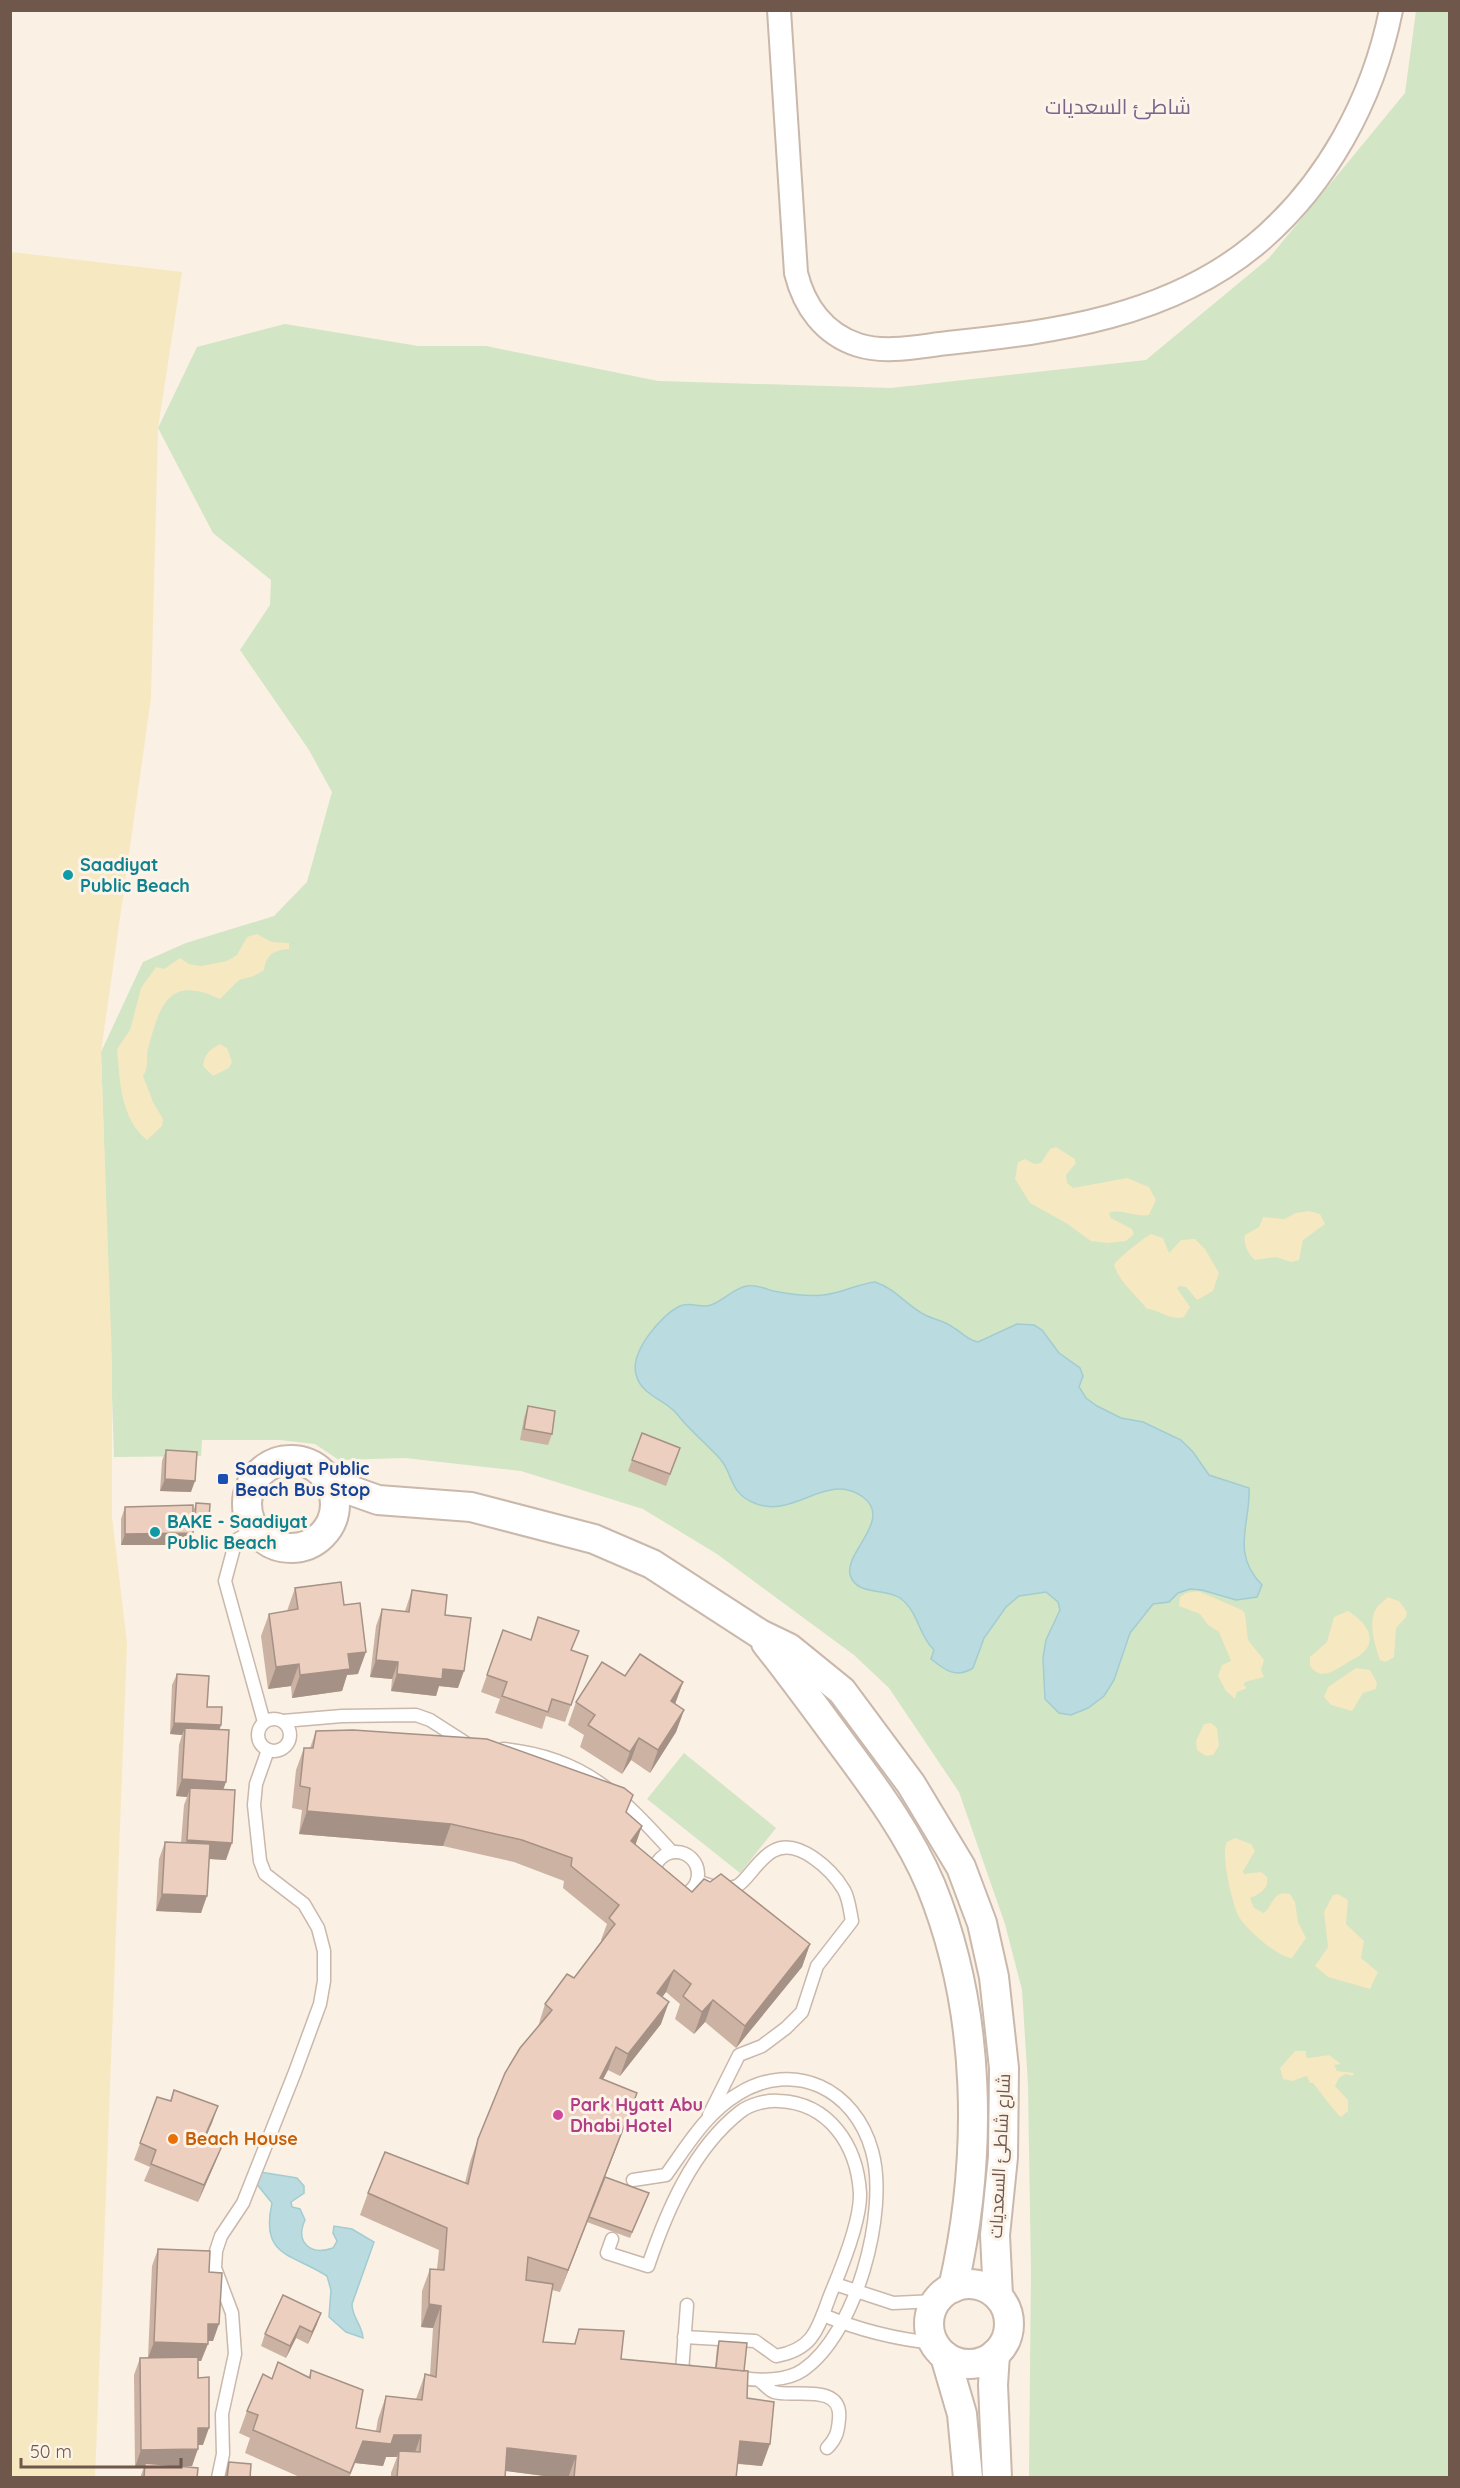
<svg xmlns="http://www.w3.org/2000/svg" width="1460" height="2488" viewBox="0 0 1460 2488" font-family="Quicksand,Cairo,sans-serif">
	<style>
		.green { fill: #d2e5c4 }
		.sand { fill: #f6e8c1 }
		.water { fill: #badce1; stroke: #a2ccd1; stroke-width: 1.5 }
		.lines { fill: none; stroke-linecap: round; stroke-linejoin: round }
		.service-casing { stroke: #c9b8ab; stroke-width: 15 }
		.minor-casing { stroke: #c9b8ab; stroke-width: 26 }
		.tertiary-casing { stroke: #c9b8ab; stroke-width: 32 }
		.service { stroke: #fff; stroke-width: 12 }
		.minor { stroke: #fff; stroke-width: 22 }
		.tertiary { stroke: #fff; stroke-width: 28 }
		.wall { fill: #cbb2a3 }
		.shaded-wall { fill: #a59185 }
		.building { fill: #eccfbe; stroke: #a59185; stroke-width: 1.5 }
		.culture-dot { fill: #0f9aa8; stroke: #fdf4e9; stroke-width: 2 }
		.transit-dot { fill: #1a4fb4; stroke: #fdf4e9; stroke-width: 2 }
		.hotel-dot { fill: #d1479c; stroke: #fdf4e9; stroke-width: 2 }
		.food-dot { fill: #e8710a; stroke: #fdf4e9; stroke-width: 2 }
		.labels { text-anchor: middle; stroke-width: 6; stroke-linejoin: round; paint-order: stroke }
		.culture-label { font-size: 18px; font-weight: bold; fill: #0d838f; stroke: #fdf4e9; text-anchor: start }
		.transit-label { font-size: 18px; font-weight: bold; fill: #164399; stroke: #fdf4e9; text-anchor: start }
		.hotel-label { font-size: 18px; font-weight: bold; fill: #b23c85; stroke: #fdf4e9; text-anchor: start }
		.food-label { font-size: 18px; font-weight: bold; fill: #c56008; stroke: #fdf4e9; text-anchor: start }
		.street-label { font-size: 18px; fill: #6f574c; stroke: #fdf4e9 }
		.quarter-label { font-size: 21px; fill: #7c648c; stroke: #fdf4e9 }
	</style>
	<rect width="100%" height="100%" fill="#faf0e3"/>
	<g class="green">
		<polygon points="1416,11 1449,11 1449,2477 1029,2477 1031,2272 1028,2084 1022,1990 1005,1924 959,1792 889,1688 854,1655 717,1554 643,1509 521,1471 405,1458 339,1460 315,1444 280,1440 202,1440 201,1456 114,1457 101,1052 143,962 186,943 274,916 307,882 332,792 309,750 240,650 270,605 271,580 213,533 158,428 197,347 285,324 418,346 486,346 658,381 891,388 1146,360 1269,258 1405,93"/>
		<polygon points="684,1753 776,1828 740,1873 647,1799"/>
	</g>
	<g class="sand">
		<polygon points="11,252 182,272 158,428 151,698 101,1052 112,1360 112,1517 127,1643 95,2478 10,2477"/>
		<path d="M257 934 272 942 289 943V949C274 950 266 955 264 970L254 976 239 980 220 999C171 976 161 1001 149 1045 145 1057 150 1066 143 1076L153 1102 163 1119 162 1126 147 1140C120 1118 120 1081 117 1049L130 1030 141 988 156 967 164 969 180 958 189 964 201 966 227 961 237 955 247 937Z"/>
		<path d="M220 1044 227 1048 232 1062 229 1068 213 1076 203 1066C205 1054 209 1050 220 1044Z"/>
		<path d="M1056 1147 1075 1159 1076 1163 1066 1175 1067 1183 1073 1188 1127 1178 1149 1187 1156 1200 1149 1215C1136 1218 1120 1208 1109 1213L1111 1218 1132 1229 1134 1234 1126 1241 1108 1243 1091 1241 1066 1223 1030 1203 1015 1179 1018 1162 1025 1159 1034 1164 1041 1163 1050 1149Z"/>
		<path d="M1309 1211 1320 1214 1325 1224 1303 1240 1299 1260 1291 1262 1276 1257 1255 1260C1248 1255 1243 1243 1245 1235L1259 1227 1263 1217 1284 1219 1296 1213Z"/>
		<path d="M1151 1234 1163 1238 1169 1253 1181 1240 1195 1239 1205 1249 1219 1273 1213 1291 1197 1300 1186 1287 1180 1286 1177 1288 1190 1307 1184 1317C1169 1321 1161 1310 1147 1309 1135 1294 1120 1283 1114 1265 1118 1258 1142 1239 1151 1234Z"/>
		<polygon points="1198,1591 1242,1610 1245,1614 1248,1640 1264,1660 1261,1670 1264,1677 1245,1682 1244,1685 1247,1688 1237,1692 1235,1699 1226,1691 1218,1676 1222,1665 1231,1661 1219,1632 1208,1625 1200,1614 1179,1606 1180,1597 1186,1593"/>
		<path d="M1387 1597 1399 1601 1407 1612 1406 1617 1396 1628 1394 1657 1386 1662 1380 1660C1375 1645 1367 1622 1377 1607 1380 1603 1384 1602 1387 1597Z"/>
		<path d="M1348 1611C1371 1625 1381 1646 1352 1660 1339 1666 1323 1684 1310 1666V1657L1327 1642 1334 1617Z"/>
		<polygon points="1356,1668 1370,1670 1377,1683 1376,1689 1363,1693 1352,1711 1331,1705 1324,1697 1328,1687"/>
		<polygon points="1211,1723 1217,1728 1219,1746 1213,1755 1206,1756 1197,1750 1196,1741 1204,1724"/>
		<path d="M1235 1838 1251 1844 1255 1851 1243 1871 1244 1874 1261 1872 1267 1877C1269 1890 1259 1894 1250 1898L1254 1908 1264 1913C1274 1904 1273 1890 1290 1894L1295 1902 1298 1922 1306 1938 1292 1958C1280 1959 1243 1927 1238 1915 1232 1902 1220 1853 1227 1842Z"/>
		<polygon points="1338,1894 1348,1900 1346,1924 1364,1941 1361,1958 1378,1972 1370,1989 1328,1977 1315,1966 1328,1947 1324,1912 1333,1895"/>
		<path d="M1295 2051H1306V2057L1309 2058 1329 2055 1341 2064 1334 2065 1337 2071 1354 2073 1353 2076 1346 2074 1339 2078 1335 2086 1348 2100V2111L1341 2117C1338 2116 1318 2089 1313 2083H1310L1307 2076 1292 2081 1283 2079 1280 2068Z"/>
	</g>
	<g class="water">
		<path d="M875 1282C896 1289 906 1305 925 1315 935 1320 945 1321 954 1328 963 1333 967 1340 978 1342L1017 1324 1034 1325 1042 1330 1059 1353 1080 1368 1083 1376 1079 1387 1086 1398 1097 1406 1121 1418 1143 1422 1181 1440 1193 1452 1209 1475 1249 1488C1251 1523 1230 1553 1262 1585L1257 1597 1236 1600 1202 1590 1190 1589 1178 1593 1169 1602 1153 1604 1130 1633 1114 1680 1104 1696 1088 1708 1071 1715 1059 1713 1045 1699 1043 1658 1046 1640 1060 1610 1058 1602 1046 1592 1019 1596 1006 1607 984 1638 973 1668C956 1679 945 1670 931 1659L934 1650C918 1635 919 1612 900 1598 885 1588 855 1596 850 1574 845 1552 893 1519 863 1497 826 1470 792 1522 752 1502 730 1492 733 1475 721 1460 707 1444 690 1431 677 1414 665 1399 641 1396 636 1374 630 1352 661 1315 680 1306 690 1301 701 1309 711 1305 724 1300 734 1288 747 1286 755 1284 766 1289 773 1291 789 1294 807 1297 823 1295 840 1294 857 1284 875 1282Z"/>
		<path d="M260 2172 297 2178 304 2186V2193L291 2202 292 2207 300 2209 305 2220C295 2242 310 2256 333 2248L337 2241 333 2233 334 2226 352 2229 374 2242 352 2304C352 2318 362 2324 363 2338L346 2332 329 2317 331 2290 327 2276C291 2253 260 2257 272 2203L256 2183Z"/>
	</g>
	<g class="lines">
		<g class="service-casing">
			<g id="service">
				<polyline points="254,1530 236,1540 225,1581 264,1722"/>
				<circle cx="274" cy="1735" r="16"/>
				<polyline points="283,1721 342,1716 416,1715 430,1720 469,1745"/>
				<path d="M503 1749C584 1757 620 1795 672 1852"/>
				<circle cx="676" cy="1874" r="22"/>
				<path d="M697 1881C710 1885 722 1892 737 1886 746 1882 758 1859 773 1851 798 1837 832 1870 844 1890 849 1899 850 1911 852 1921L817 1966 802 2012 786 2028 762 2046 739 2055 709 2115"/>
				<path d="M633 2180 666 2175C687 2146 706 2113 738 2094 794 2059 855 2089 872 2151 889 2211 856 2334 803 2370 787 2381 760 2381 742 2378"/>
				<path d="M612 2239 607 2253 648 2266C667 2210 693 2149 740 2112 750 2104 767 2100 779 2101 829 2103 857 2145 860 2193 861 2220 842 2267 831 2293 818 2326 816 2349 776 2356L755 2341 684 2337"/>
				<polyline points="835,2284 893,2303 936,2301"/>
				<polyline points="687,2305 682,2371 690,2372"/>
				<path d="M823 2315C859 2330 894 2339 934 2343"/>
				<path d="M759 2380C764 2384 769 2390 774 2392 792 2398 843 2382 839 2419 838 2432 836 2439 827 2448"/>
				<polyline points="218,2478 223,2454 222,2414 235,2354 232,2313 215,2268 216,2251 221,2236 243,2203 295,2072 320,2004 324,1981 324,1951 318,1928 304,1904 265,1874 260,1861 254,1805 256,1784 268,1750"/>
			</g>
		</g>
		<g class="minor-casing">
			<path id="minor" d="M779 10 796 273C804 306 824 334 858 345 886 354 920 346 948 343 1056 332 1169 316 1255 245 1326 186 1373 100 1391 10"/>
		</g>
		<g class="tertiary-casing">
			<g id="tertiary">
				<circle cx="291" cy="1504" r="44"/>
				<polyline points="330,1483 378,1500 471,1507 594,1539 652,1564 760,1634 789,1648 842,1691 911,1784 961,1867 982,1923 994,1977 1004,2068 1003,2157 995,2235 998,2296"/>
				<path d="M766 1643C793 1677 819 1713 845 1748 877 1791 910 1836 931 1886 982 2012 983 2157 953 2288"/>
				<circle cx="969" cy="2324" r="40"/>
				<polyline points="995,2354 993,2385 997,2478"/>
				<polyline points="945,2356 962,2414 968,2478"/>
			</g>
		</g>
		<use href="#service" class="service"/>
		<use href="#minor" class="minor"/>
		<use href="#tertiary" class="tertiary"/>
	</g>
	<g class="wall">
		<polygon points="528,1406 552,1434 548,1445 520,1440 524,1418"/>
		<polygon points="642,1433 680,1448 666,1486 628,1471"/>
		<polygon points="166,1450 191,1492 160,1491 162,1461"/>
		<polygon points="196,1503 207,1525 193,1524 193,1533 189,1545 121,1545 121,1519 125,1507 193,1524 194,1509"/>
		<polygon points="295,1588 344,1605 358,1674 347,1675 342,1691 292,1698 291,1686 268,1689 261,1636 269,1614 287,1611"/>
		<polygon points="412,1590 445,1615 458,1688 439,1686 436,1696 391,1691 392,1679 370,1677 376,1626 382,1609 405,1611"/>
		<polygon points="503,1630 530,1640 571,1650 588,1656 565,1722 546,1716 542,1729 495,1713 500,1699 481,1692"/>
		<polygon points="177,1674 207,1707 221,1725 219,1730 223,1790 226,1860 209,1859 201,1913 156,1911 159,1859 165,1842 181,1843 184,1805 187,1797 176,1796 179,1745 182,1735 170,1734 172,1685"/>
		<polygon points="625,1676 683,1682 675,1704 684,1710 676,1732 650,1773 631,1760 622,1774 580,1747 584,1735 568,1725 576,1702"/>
		<polygon points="316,1731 627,1812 635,1845 692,1892 810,1944 802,1967 736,2048 705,2022 694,2034 675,2019 680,2004 666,1992 662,1997 661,2024 620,2076 608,2070 603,2079 629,2115 605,2177 647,2198 630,2238 587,2222 560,2292 552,2290 543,2342 574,2344 579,2329 621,2359 715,2368 717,2347 719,2341 744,2371 747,2398 762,2466 738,2464 736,2478 560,2478 506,2471 505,2478 391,2478 391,2473 397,2457 386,2457 383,2466 355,2463 349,2478 302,2478 245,2453 250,2438 239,2433 247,2411 272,2379 309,2377 311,2370 356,2428 376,2431 378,2419 386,2396 416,2399 425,2374 430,2375 433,2328 421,2327 422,2291 430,2269 437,2269 439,2250 360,2215 368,2193 465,2183 470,2162 478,2139 538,2027 545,2004 574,1978 602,1941 601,1940 607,1924 563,1888 564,1881 514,1862 443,1846 299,1834 302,1810 292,1808 296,1770 304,1748 310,1748"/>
		<polygon points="174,2090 218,2106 205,2139 222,2146 215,2163 198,2202 144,2181 150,2167 134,2160 157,2097 170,2101"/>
		<polygon points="158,2249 213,2341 208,2341 201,2361 198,2360 203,2445 198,2445 192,2466 183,2466 197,2478 140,2478 144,2467 135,2467 134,2375 140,2358 148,2358 152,2266"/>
		<polygon points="283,2295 317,2324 308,2344 296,2338 286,2358 261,2346 265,2334"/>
		<polygon points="229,2462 250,2478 224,2478"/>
	</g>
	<g class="shaded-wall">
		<polygon points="165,1479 195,1481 191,1492 160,1491"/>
		<polygon points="195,1518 209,1519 207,1525 193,1524"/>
		<polygon points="193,1533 189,1545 121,1545 125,1534"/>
		<polygon points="366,1652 358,1674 347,1675 342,1691 292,1698 300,1675 348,1654"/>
		<polygon points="376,1660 398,1662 392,1679 370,1677"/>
		<polygon points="299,1664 291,1686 268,1689 276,1667"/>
		<polygon points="443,1669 464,1671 458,1688 439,1686 436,1696 391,1691 397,1674"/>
		<polygon points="683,1682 675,1704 671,1701"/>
		<polygon points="684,1710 676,1732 650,1773 658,1750"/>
		<polygon points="174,1723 221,1725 217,1737 185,1728 182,1735 170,1734"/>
		<polygon points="639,1738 631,1760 622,1774 630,1752"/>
		<polygon points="182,1779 226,1782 220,1799 190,1788 187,1797 176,1796"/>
		<polygon points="307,1811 451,1824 443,1846 299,1834"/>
		<polygon points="642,1826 634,1849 631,1841"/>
		<polygon points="187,1840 232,1843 226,1860 181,1857"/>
		<polygon points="162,1894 207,1896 201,1913 156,1911"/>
		<polygon points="810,1944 802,1967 736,2048 745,2026"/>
		<polygon points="674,1970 666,1992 649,2015 657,1993"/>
		<polygon points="713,2000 705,2022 694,2034 702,2012"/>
		<polygon points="669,2002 661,2024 620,2076 628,2054"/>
		<polygon points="616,2047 608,2070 592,2100 600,2078"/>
		<polygon points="637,2093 629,2115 560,2292 568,2270"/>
		<polygon points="218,2106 212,2123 198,2155 204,2138"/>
		<polygon points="222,2146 215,2163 198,2202 204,2185"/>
		<polygon points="429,2304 441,2306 433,2328 421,2327"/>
		<polygon points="321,2313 317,2324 308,2344 312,2332"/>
		<polygon points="208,2324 219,2324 213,2341 202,2341"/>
		<polygon points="300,2326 296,2338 286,2358 290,2346"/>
		<polygon points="154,2342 208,2344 201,2361 148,2358"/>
		<polygon points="198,2428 209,2428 203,2445 192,2445"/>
		<polygon points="394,2435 421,2435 413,2458 399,2451 397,2457 386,2457 383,2466 355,2463 349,2478 363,2441"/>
		<polygon points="740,2441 770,2444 762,2466 732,2463"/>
		<polygon points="507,2448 576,2456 568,2478 560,2478 498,2470"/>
		<polygon points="198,2449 192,2466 145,2467 145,2463 144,2467 135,2467 141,2450"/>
	</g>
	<g class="building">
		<polygon points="528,1406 555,1411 552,1434 524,1429"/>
		<polygon points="642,1433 680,1448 670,1474 632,1460"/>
		<polygon points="166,1450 197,1452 195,1481 165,1479"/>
		<polygon points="196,1503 210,1504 209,1519 195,1518"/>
		<polygon points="193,1505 193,1533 125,1534 125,1507"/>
		<polygon points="341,1582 344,1605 360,1603 366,1652 348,1654 350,1669 300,1675 299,1664 276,1667 269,1614 298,1609 295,1588"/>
		<polygon points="412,1590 447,1595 445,1615 471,1618 464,1671 443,1669 442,1679 397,1674 398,1662 376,1660 382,1609 409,1612"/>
		<polygon points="538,1617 579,1631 571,1650 588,1656 571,1705 552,1699 548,1712 502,1696 507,1682 487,1675 503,1630 531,1640"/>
		<polygon points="640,1654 683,1682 671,1701 684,1710 658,1750 639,1738 630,1752 588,1725 595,1715 576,1702 602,1662 625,1676"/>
		<polygon points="177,1674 209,1676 207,1707 222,1707 221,1725 174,1723"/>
		<polygon points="185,1728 229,1730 226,1782 182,1779"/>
		<polygon points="353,1730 487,1739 624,1788 633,1795 626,1812 642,1826 631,1841 692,1892 704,1879 710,1882 721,1874 810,1944 745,2026 713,2000 702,2012 683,1996 691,1984 674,1970 657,1993 669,2002 628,2054 616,2047 600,2078 637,2093 568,2270 528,2257 526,2280 553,2284 543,2342 575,2344 579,2329 624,2331 621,2359 748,2371 747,2398 774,2402 770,2444 740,2441 736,2478 574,2478 576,2456 507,2448 505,2478 397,2478 399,2451 420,2452 421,2435 394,2435 391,2444 363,2441 350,2473 253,2430 258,2415 247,2411 263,2374 272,2379 278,2362 310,2378 311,2370 363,2390 356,2428 380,2432 386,2396 422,2400 425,2374 436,2377 441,2306 429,2304 430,2269 444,2270 447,2228 368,2193 385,2152 468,2184 478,2139 505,2073 520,2048 552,2010 545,2004 567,1974 574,1978 615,1924 609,1918 619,1905 571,1866 572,1858 522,1840 451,1824 307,1811 310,1788 300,1786 304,1748 313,1748 316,1731"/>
		<polygon points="190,1788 235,1790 232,1843 187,1840"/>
		<polygon points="165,1842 210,1844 207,1896 162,1894"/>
		<polygon points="174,2090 218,2106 204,2138 222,2146 204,2185 151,2164 156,2150 140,2143 157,2097 171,2101"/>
		<polygon points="605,2177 649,2193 632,2232 589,2217"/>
		<polygon points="158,2249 210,2251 209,2272 222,2273 219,2324 208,2324 208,2344 154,2342"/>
		<polygon points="283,2295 321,2313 312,2332 300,2326 290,2346 265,2334"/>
		<polygon points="719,2341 747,2343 744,2371 716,2368"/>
		<polygon points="198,2357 198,2378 209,2377 209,2428 198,2428 198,2449 141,2450 140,2358"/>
		<polygon points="229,2462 251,2464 250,2478 227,2478"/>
		<polygon points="145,2463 198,2468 197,2478 144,2478"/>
	</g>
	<g class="culture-dot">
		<circle cx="68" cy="875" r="6"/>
		<circle cx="155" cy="1532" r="6"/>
	</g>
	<rect class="transit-dot" x="217" y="1473" width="12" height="12" rx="3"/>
	<circle class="hotel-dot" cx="558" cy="2115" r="6"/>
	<circle class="food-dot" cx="173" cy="2139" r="6"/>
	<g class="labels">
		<g class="culture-label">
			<text x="80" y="871">Saadiyat<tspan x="80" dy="21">Public Beach</tspan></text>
			<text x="167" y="1528">BAKE - Saadiyat<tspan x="167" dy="21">Public Beach</tspan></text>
		</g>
		<g class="transit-label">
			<text x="235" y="1475">Saadiyat Public<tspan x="235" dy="21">Beach Bus Stop</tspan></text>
		</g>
		<g class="hotel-label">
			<text x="570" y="2111">Park Hyatt Abu<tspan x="570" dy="21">Dhabi Hotel</tspan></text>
		</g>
		<g class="food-label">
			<text x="185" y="2145">Beach House</text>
		</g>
		<g class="street-label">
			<text transform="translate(1000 2156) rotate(-87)" y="6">شارع شاطئ السعديات</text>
		</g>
		<g class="quarter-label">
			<text x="1118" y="114">شاطئ السعديات</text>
		</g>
	</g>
	<rect width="1460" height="2488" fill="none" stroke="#6f574c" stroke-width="24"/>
	<path d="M21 2458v9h160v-9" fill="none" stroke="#6f574c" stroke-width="3"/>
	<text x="30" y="2458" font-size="18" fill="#6f574c" stroke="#fdf4e9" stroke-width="4.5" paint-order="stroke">50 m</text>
</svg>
